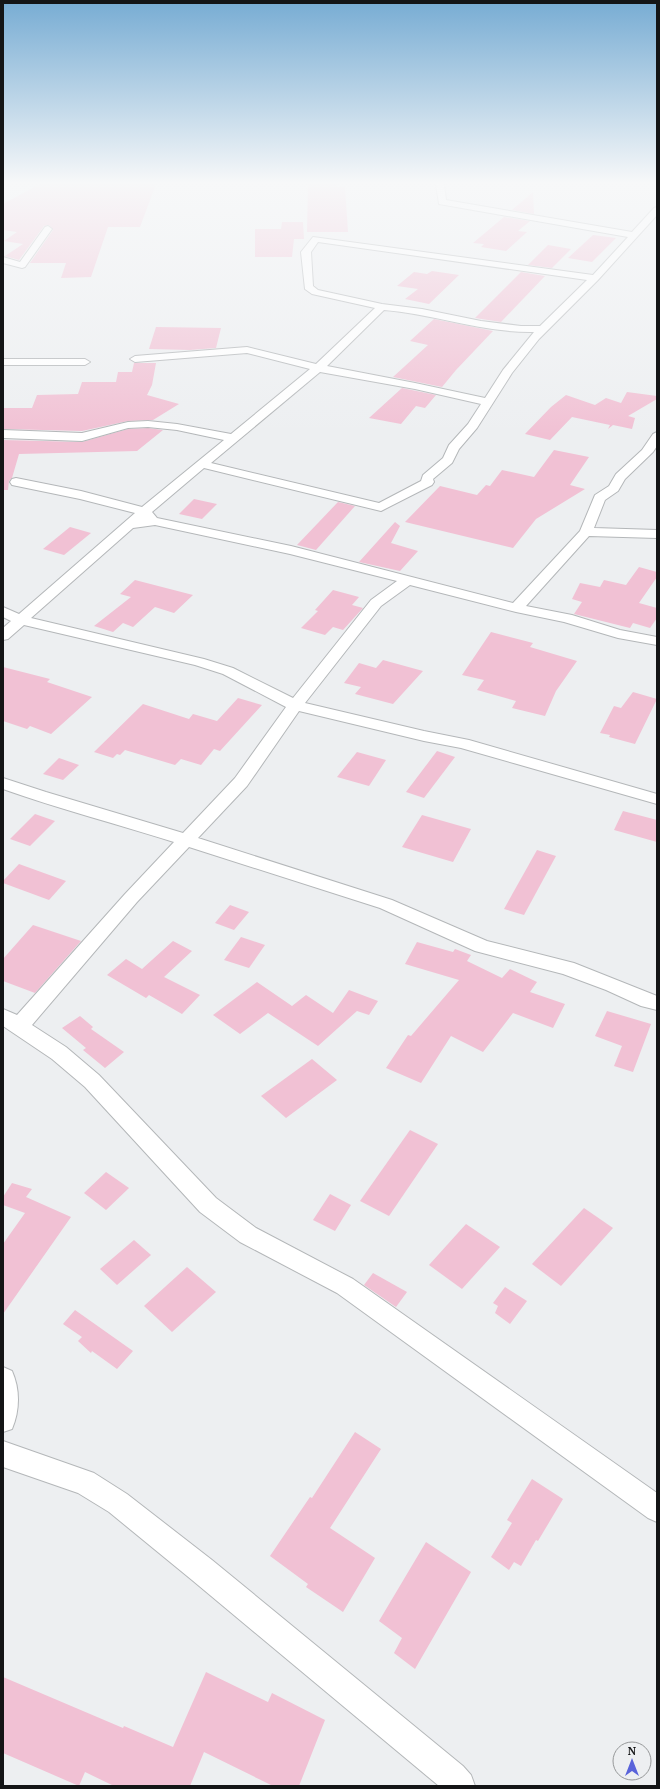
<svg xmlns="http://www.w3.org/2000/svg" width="660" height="1789" viewBox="0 0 660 1789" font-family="'PT Serif',serif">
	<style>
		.building { fill: #f1c1d4 }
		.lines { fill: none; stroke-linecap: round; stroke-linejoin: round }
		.minor-casing { stroke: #b4b7b9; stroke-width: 2 }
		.minor { fill: #fff; fill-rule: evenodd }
	</style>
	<rect width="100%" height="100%" fill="#edeff1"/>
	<g class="building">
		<polygon points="40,184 156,184 140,227 108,227 91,277 61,278 66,263 30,263 53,230 49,225 44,226 19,260 5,256 23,244 4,241 17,232 3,230 3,204"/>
		<polygon points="308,184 338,184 337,187 345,187 348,232 307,232"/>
		<polygon points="533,192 534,214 512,210"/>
		<polygon points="504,217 530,221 518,231 527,232 506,251 481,247 484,244 473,243"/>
		<polygon points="282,222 303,222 304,239 294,239 292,257 255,257 255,229 281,229"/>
		<polygon points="593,235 616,238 592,262 568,258"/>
		<polygon points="548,245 571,249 552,268 528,265"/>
		<polygon points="432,271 459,275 429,304 405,299 418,289 397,286 414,272 427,274"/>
		<polygon points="521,272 545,276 501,322 475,318"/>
		<polygon points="434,319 493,331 456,370 442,387 393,377 428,345 410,341"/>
		<polygon points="156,327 221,328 216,348 190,350 149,349"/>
		<polygon points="134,363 156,363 152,385 147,395 179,404 153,420 128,421 82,431 3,429 3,408 32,408 37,395 78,394 82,382 116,382 118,372 132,372"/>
		<polygon points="402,388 436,395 425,408 416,406 401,424 369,418"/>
		<polygon points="627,392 657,396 657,399 628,416 635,418 632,429 613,425 608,429 610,425 572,417 550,440 525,434 551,407 566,395 595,405 606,398 621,403"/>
		<polygon points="148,428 163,430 137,451 19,454 12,478 9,481 8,490 3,490 3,440 82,442 128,429"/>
		<polygon points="554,450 589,457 570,485 585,489 536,519 513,548 405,522 440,486 477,495 486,485 490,486 502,470 534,477"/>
		<polygon points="194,499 217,504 202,519 179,514"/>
		<polygon points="338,502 355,506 316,550 297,545"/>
		<polygon points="395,522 400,526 391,543 418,551 400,571 359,562"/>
		<polygon points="70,527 91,533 64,555 43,549"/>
		<polygon points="639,567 657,572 657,577 639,603 657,608 657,618 650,628 633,623 630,628 574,614 582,602 572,599 580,583 600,587 604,580 626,585"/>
		<polygon points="135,580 193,595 174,613 155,607 133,627 123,623 113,632 94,626 131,597 120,594"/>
		<polygon points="333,590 359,597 352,605 363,608 343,630 333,627 325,635 301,628 318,611 315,610"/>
		<polygon points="491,632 533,643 530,647 577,661 556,691 545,716 512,708 516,701 477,690 484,680 462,675"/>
		<polygon points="383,660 423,671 393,704 355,694 361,687 344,683 359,663 376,668"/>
		<polygon points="3,667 50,679 47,682 92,697 51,734 30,726 27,729 3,721"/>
		<polygon points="633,692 657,699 635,744 609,737 610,735 600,733 614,706 621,708"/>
		<polygon points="238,698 262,705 220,751 214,749 201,765 181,759 175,765 125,750 120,755 117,754 113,758 94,752 143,704 189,719 193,714 217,721"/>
		<polygon points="437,751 455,757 424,798 406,792"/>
		<polygon points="357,752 386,760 369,786 337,777"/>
		<polygon points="59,758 79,765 63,780 43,774"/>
		<polygon points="623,811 657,820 657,842 614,830"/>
		<polygon points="35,814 55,821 30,846 10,839"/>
		<polygon points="422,815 471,829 453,862 402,847"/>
		<polygon points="537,850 556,856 524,915 504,909"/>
		<polygon points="19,864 66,881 49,900 3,883 3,881"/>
		<polygon points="230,905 249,912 234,930 215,923"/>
		<polygon points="33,925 81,941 35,993 3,981 3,959"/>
		<polygon points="241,937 265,945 249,968 224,960"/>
		<polygon points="173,941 192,951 164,977 200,995 182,1014 149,995 146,998 107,975 126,959 142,969"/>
		<polygon points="417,942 453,952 455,949 471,955 467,961 502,978 510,969 537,982 530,992 565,1004 553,1028 513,1013 483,1052 451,1036 421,1083 386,1068 408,1035 411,1036 459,980 405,964"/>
		<polygon points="257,982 292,1006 306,995 333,1013 349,990 378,1001 369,1015 357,1011 318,1046 268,1013 240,1034 213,1015"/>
		<polygon points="607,1011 651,1024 633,1072 614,1066 622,1046 595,1036"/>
		<polygon points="80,1016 93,1027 91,1029 124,1052 105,1068 83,1050 86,1048 62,1028"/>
		<polygon points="312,1059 337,1080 286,1118 261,1096"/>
		<polygon points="410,1130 438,1144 389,1216 360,1201"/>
		<polygon points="106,1172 129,1188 106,1210 84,1193"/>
		<polygon points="12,1183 32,1189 26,1197 71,1217 3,1314 3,1244 25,1213 3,1205 3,1197"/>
		<polygon points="330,1194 351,1205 335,1231 313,1220"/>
		<polygon points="584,1208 613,1228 561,1286 532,1264"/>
		<polygon points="466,1224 500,1247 462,1289 429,1265"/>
		<polygon points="134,1240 151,1255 117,1285 100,1269"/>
		<polygon points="187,1267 216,1292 172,1332 144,1306"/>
		<polygon points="373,1273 407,1292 396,1307 364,1285"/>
		<polygon points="505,1287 527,1301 510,1324 495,1313 498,1306 493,1303"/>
		<polygon points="75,1310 133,1351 117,1369 92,1351 91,1353 78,1341 82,1337 63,1324"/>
		<polygon points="355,1432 381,1449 330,1528 375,1558 343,1612 306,1587 308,1584 270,1556 310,1497 312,1498"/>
		<polygon points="532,1479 563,1499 538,1541 536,1540 521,1566 514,1562 509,1570 491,1557 512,1523 507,1520"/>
		<polygon points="426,1542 471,1572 415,1669 394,1653 402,1638 379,1621"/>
		<polygon points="206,1672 268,1702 272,1693 325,1720 299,1786 273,1786 204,1752 190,1786 114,1786 85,1772 79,1786 3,1753 3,1677 123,1728 124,1726 173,1747"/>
	</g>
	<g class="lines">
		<g class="minor-casing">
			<g id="minor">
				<path d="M436 184H444L446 200 632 232 654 208 657 207V215L598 280 539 339 512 373 477 428 459 449 452 463 433 479 434 482 432 485 381 511 204 468 152 512 157 518 291 546 513 603 580 531 595 495 609 486 616 474 642 450 653 434 657 432V446L653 452 625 479 618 491 605 500 594 528 657 530V538L589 536 526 606 572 615 620 630 657 637V645L618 638 564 622 516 612 410 585 381 606 305 703 424 731 469 740 657 794V804L461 748 424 741 299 711 247 786 198 838 392 900 487 941 574 963 657 996V1010L641 1006 606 990 563 974 475 951 380 908 189 847 137 902 32 1025 66 1047 99 1075 216 1198 256 1228 353 1279 657 1493V1522L648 1518 337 1293 240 1242 200 1212 85 1087 52 1059 3 1026V1009L17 1015 125 894 174 842C117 824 59 809 3 789V778L46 792 183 833 235 778 286 707 223 674 195 665 24 625 8 639 3 640V628L11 621 3 617V607L19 614 135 513 80 499 12 485 10 482 12 479 16 478 81 491 142 507 224 440 177 430 148 427 128 428 82 441 3 438V430L82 433 128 422 148 421 177 424 231 434 310 369 247 353 135 362 130 359 135 356 247 347 316 364 375 308 312 294 305 289 301 252 313 237 593 275 628 237 439 204ZM318 242 587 280 540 326H521L481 321 422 309 382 304 318 290 313 286 311 252ZM384 310C435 314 483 333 534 332L503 370 485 398 415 383 327 366ZM320 372 415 389 481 404 468 424 449 445 443 458 423 475 421 481 379 503 211 463ZM155 525 290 554 397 581 371 600 293 698 233 668 204 659 31 618 133 528Z"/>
				<polygon points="48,226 52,229 25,267 22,268 3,263 3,257 20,262 45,227"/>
				<polygon points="3,359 85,359 90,362 85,365 3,365"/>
				<path d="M3 1367 12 1371C20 1389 20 1410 12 1429L3 1432Z"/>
				<polygon points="3,1441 94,1473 127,1494 212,1560 463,1766 471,1775 475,1786 439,1786 192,1580 109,1512 78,1493 3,1467"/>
			</g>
		</g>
		<use href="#minor" class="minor"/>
	</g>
	<linearGradient id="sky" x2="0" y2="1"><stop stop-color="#77acd3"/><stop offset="0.42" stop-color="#f7f8f9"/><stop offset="1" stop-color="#f7f8f9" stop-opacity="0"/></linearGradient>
	<rect width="660" height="435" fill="url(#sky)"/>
	<rect width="660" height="1789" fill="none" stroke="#141516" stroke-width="8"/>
	<g transform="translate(632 1761)"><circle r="19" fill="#edeff1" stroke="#969899"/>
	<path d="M0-3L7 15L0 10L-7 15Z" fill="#5963da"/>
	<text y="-6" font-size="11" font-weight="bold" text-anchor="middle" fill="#141516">N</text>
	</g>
</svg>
